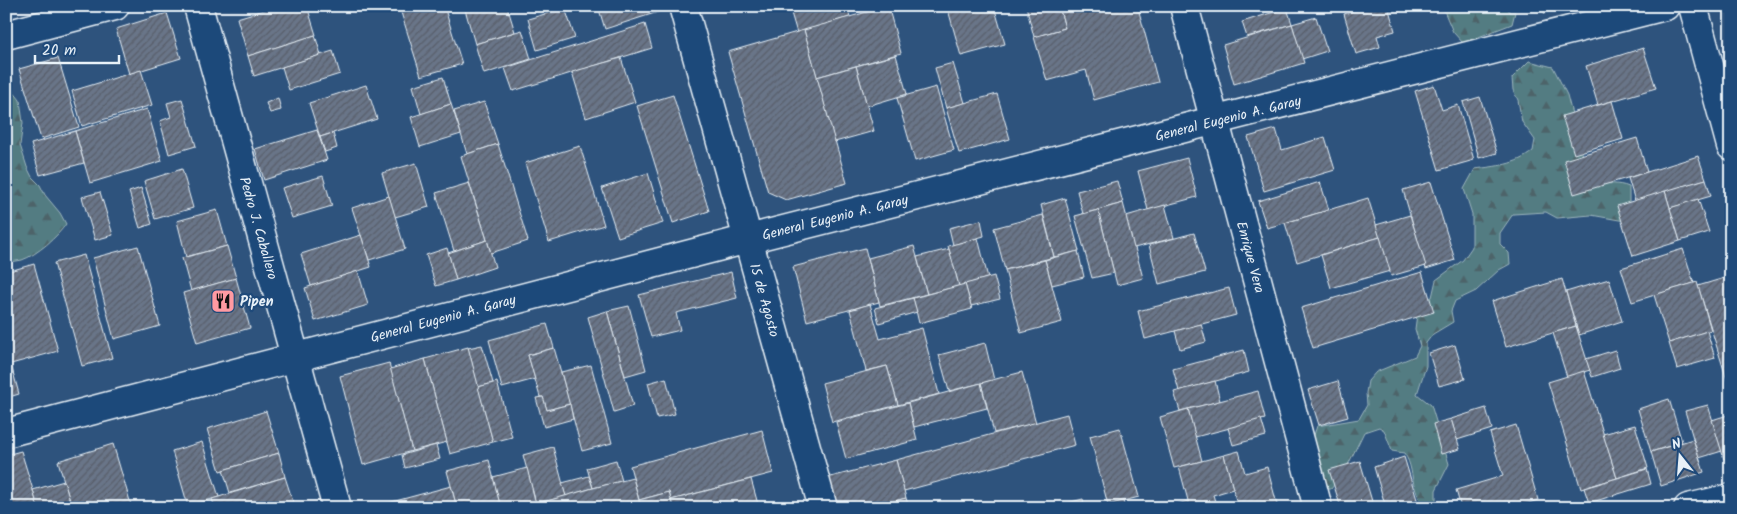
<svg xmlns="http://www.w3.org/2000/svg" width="1737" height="514" viewBox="0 0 1737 514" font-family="Kalam,sans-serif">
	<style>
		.forest { fill: url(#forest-firs); stroke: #9db6bd }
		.building { fill: url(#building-hatch); stroke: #e8f1f8 }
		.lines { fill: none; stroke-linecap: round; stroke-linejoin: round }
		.minor-casing { stroke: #e8f1f8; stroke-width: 31 }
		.minor { stroke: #1f4a7a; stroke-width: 28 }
		.labels { text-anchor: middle; stroke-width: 4.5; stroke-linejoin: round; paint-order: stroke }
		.street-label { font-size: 14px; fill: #e8f1f8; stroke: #1f4a7a }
		.poi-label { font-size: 14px; font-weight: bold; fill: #e8f1f8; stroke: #1f4a7a; text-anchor: start }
	</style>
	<defs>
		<pattern id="forest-firs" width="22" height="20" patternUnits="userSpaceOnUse" patternTransform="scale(1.25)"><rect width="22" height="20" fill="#527b82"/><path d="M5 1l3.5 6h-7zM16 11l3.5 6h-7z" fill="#4d6469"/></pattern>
		<pattern id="building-hatch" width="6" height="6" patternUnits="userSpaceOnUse" patternTransform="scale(1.25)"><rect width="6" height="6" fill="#697588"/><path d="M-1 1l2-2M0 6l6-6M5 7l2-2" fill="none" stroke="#585e69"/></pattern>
	</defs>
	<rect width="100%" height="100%" fill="#2e537d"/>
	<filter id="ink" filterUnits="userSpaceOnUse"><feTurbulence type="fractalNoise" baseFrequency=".02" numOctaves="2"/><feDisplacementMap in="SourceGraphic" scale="10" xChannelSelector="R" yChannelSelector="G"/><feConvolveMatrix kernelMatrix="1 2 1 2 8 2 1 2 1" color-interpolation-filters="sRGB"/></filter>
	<g filter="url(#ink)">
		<g class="forest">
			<polygon points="1442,6 1505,6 1510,12 1515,12 1512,24 1463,43 1453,32"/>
			<path d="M1529 61 1553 67 1567 95 1583 156 1594 182C1607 185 1617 182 1629 187V210L1625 221 1591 215 1557 218 1546 212 1513 214 1500 233V244L1509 253 1510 264 1499 270 1476 291 1455 301 1451 311 1453 322 1433 334 1426 343V366L1417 394 1431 405 1449 464 1436 490V508H1422C1422 501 1417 495 1415 488 1411 476 1412 464 1404 453L1392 451 1384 430 1379 427 1364 432 1345 471 1331 489H1325L1308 453 1317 426 1359 419 1367 405 1366 393 1368 381 1376 372 1415 356 1420 346 1415 329 1418 307 1422 302 1432 297 1436 280 1463 260 1472 247V214L1464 189 1475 169C1497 166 1516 165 1533 151L1535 140 1522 122 1518 100 1513 90 1512 78Z"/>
			<path d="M6 64 12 79 13 91 20 100 23 123 20 145 27 167 32 177 40 185 45 195 60 213 66 224C58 236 37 255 22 260 17 261 11 262 6 262Z"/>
		</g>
		<g class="building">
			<polygon points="277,6 307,6 316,35 248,56 237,18"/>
			<polygon points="375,6 399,6 377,13"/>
			<polygon points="399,6 444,6 462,64 421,76"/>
			<polygon points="464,6 507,6 515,32 475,44"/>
			<polygon points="598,6 660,6 661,11 605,29"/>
			<polygon points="789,6 847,6 850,17 797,33"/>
			<polygon points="888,6 901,53 817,77 804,30"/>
			<polygon points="947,6 994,6 1005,44 961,56"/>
			<polygon points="1026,6 1059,6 1065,28 1034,37"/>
			<polygon points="1059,6 1145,6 1138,8 1158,82 1094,100 1086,70 1047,81 1034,37 1065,28"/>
			<polygon points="1388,6 1395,31 1377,36 1380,47 1356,54 1344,14 1370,6"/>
			<polygon points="1389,6 1408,6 1391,11"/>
			<polygon points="1542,6 1566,6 1544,13"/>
			<polygon points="565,8 575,38 537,50 528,19"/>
			<polygon points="1287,8 1292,24 1247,37 1242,22"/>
			<polygon points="167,13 181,58 129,74 116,29"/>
			<polygon points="1316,17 1327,51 1302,59 1292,24"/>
			<polygon points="645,24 652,48 513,91 505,68"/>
			<polygon points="1292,24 1304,63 1234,84 1223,45"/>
			<polygon points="522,30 531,59 484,74 475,44"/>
			<polygon points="804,30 847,183 786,200 768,192 728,52"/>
			<polygon points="315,35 321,55 254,76 248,56"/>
			<polygon points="1643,48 1656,88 1598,105 1586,66"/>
			<polygon points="333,51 340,74 289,90 282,67"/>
			<polygon points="896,55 907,94 867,106 856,66"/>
			<polygon points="58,58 79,127 41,139 19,69"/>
			<polygon points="621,58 635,102 586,118 572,72"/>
			<polygon points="953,63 965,103 946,108 935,68"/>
			<polygon points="856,66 874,131 835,142 817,77"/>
			<polygon points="141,70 152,105 82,126 72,91"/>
			<polygon points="443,77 451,104 421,114 413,86"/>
			<polygon points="366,85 377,119 320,137 309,103"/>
			<polygon points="1434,85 1442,110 1458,105 1474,160 1439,170 1415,91"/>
			<polygon points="936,87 954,150 915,161 897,98"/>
			<polygon points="997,94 1010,139 959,153 946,108"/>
			<polygon points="673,95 709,211 673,223 637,106"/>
			<polygon points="1480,97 1497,153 1479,158 1463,102"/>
			<polygon points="278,98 281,110 270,113 266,103"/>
			<polygon points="182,99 196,146 169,154 160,121 171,117 167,103"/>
			<polygon points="1612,101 1623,139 1574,154 1562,116"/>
			<polygon points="484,102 498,144 467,154 454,111"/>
			<polygon points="451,104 461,134 420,147 411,117"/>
			<polygon points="147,109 162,161 90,183 75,131"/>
			<polygon points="1276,129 1282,150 1325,137 1335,170 1264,191 1248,137"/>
			<polygon points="317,130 327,160 264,180 255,149"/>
			<polygon points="75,131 84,163 40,175 31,144"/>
			<polygon points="333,133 337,148 325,152 320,137"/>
			<polygon points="1637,138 1647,172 1574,194 1564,160"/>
			<polygon points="498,144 528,241 491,253 461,156"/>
			<polygon points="580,146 604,225 549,242 525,163"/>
			<polygon points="1698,156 1706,179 1635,201 1628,178"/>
			<polygon points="1187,158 1197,197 1148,210 1138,171"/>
			<polygon points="416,163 429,207 395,217 382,173"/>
			<polygon points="182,169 193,208 155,219 144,181"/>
			<polygon points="648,173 663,223 618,237 602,188"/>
			<polygon points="323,176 332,206 292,218 282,188"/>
			<polygon points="1706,179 1711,196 1670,208 1665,191"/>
			<polygon points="1117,181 1123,203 1083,214 1077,191"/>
			<polygon points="1320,182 1329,210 1267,228 1258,201"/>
			<polygon points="1431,182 1455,260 1426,269 1403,190"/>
			<polygon points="469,183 487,240 454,251 436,193"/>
			<polygon points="141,188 152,224 140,228 129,192"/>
			<polygon points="1665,191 1680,241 1633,256 1617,206"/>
			<polygon points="100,192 113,235 95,240 82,197"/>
			<polygon points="389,196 405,249 369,260 352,208"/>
			<polygon points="1065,198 1079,251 1054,257 1041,205"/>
			<polygon points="1368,198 1380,237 1297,262 1285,223"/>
			<polygon points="1698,199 1709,232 1680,241 1670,208"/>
			<polygon points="1123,203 1143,278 1117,285 1098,210"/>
			<polygon points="1165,205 1174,238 1134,248 1126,216"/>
			<polygon points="217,210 227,246 186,257 177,221"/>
			<polygon points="1098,210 1114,273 1092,278 1075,216"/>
			<polygon points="1043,215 1054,257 1005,270 994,228"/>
			<polygon points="1410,215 1426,266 1391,276 1376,225"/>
			<polygon points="981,220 984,236 953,245 949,228"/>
			<polygon points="1194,233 1205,272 1159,284 1149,245"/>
			<polygon points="361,235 371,267 311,286 301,254"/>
			<polygon points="1380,237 1390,271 1331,288 1321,255"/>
			<polygon points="978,238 988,278 959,286 948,246"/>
			<polygon points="487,240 495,267 456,280 448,253"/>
			<polygon points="138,246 160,326 114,339 93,258"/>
			<polygon points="227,246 236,278 191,291 182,258"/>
			<polygon points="914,246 927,294 880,306 868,258"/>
			<polygon points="447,248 456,280 436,286 426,255"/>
			<polygon points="865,248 879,302 807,321 793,267"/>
			<polygon points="949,249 959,286 927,294 917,257"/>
			<polygon points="1683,249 1694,283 1632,302 1621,268"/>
			<polygon points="1078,251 1084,277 1052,285 1045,260"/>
			<polygon points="84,255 112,358 82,366 54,263"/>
			<polygon points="1045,260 1062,322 1021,333 1005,270"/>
			<polygon points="34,264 58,351 11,364 6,346 6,272"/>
			<polygon points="358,271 368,305 315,321 305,288"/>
			<polygon points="731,272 737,298 676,313 680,330 651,337 639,295"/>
			<polygon points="1422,272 1434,312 1313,348 1301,308"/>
			<polygon points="994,276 1000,299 971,306 965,284"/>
			<polygon points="1731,276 1731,393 1698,286"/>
			<polygon points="236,278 250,328 197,343 183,293"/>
			<polygon points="1562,279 1576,326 1506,347 1492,301"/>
			<polygon points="1609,279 1622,321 1579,335 1566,292"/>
			<polygon points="1697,282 1711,330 1669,343 1654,295"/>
			<polygon points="965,284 972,309 919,323 913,298"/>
			<polygon points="1229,288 1236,315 1145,339 1138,311"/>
			<polygon points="913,298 917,312 879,323 875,308"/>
			<polygon points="870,304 880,339 922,328 939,394 898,405 887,366 866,371 850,310"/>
			<polygon points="629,306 646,370 625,376 607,311"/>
			<polygon points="607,311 633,406 614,412 588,317"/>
			<polygon points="547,324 554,348 528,355 535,379 502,388 489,340"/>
			<polygon points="1201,324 1206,342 1180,349 1175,331"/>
			<polygon points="1576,326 1590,370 1567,377 1553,333"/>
			<polygon points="1707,331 1715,358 1677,369 1669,343"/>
			<polygon points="985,343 994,380 949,391 939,355"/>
			<polygon points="482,345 493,383 478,387 468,348"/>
			<polygon points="1455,345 1465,379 1439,386 1429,353"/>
			<polygon points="6,346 19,394 6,398"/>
			<polygon points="468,347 493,442 450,454 425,359"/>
			<polygon points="554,348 570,404 547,410 543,397 540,397 528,355"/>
			<polygon points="1244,350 1249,372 1179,391 1173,369"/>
			<polygon points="1615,350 1620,368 1592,377 1586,359"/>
			<polygon points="425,359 447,442 412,451 390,369"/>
			<polygon points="389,363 412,451 363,465 340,376"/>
			<polygon points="591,365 612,443 582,451 561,372"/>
			<polygon points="887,366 898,405 832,422 822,383"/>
			<polygon points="1584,371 1617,478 1581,489 1548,382"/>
			<polygon points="1022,372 1036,423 994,433 981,383"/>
			<polygon points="666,378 675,414 657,418 648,383"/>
			<polygon points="1215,381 1220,401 1180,411 1174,392"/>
			<polygon points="1338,381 1348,417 1319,425 1308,390"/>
			<polygon points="497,382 512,437 493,442 478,387"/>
			<polygon points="981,383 987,408 914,427 908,403"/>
			<polygon points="1258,391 1265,419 1195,437 1188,409"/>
			<polygon points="543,397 547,410 570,404 573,419 544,427 536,398"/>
			<polygon points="1669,399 1682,442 1651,452 1638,409"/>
			<polygon points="908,403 917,440 846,459 836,422"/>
			<polygon points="1708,405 1722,451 1699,458 1685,411"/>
			<polygon points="1486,408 1492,429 1457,440 1451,419"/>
			<polygon points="1188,409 1202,461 1174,468 1160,417"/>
			<polygon points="266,411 279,453 220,471 207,429"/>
			<polygon points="1067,414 1075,445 904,491 896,460"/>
			<polygon points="1731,414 1731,457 1724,459 1712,420"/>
			<polygon points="1261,419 1266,436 1233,445 1228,428"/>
			<polygon points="1451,419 1460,449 1441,454 1433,424"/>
			<polygon points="1516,425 1538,500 1513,508 1461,508 1456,490 1503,476 1490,433"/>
			<polygon points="1635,425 1648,468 1617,478 1603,434"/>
			<polygon points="1120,428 1139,497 1108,505 1090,436"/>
			<polygon points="762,430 773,473 671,500 669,492 639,500 630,466"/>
			<polygon points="1693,439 1704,472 1661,486 1651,452"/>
			<polygon points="202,442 219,497 188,506 172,451"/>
			<polygon points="113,444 132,508 72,508 58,461"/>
			<polygon points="436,445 440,459 405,468 402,455"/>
			<polygon points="553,447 566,496 536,504 523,455"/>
			<polygon points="21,451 33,490 38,508 6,508 6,455"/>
			<polygon points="1239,451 1245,473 1267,467 1278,508 1238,508 1224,455"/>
			<polygon points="279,453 285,477 230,493 223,470"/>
			<polygon points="1224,455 1233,489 1213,495 1217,508 1190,508 1179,467"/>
			<polygon points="1404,457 1418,503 1401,508 1386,508 1374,467"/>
			<polygon points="489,460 501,508 457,508 447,471"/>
			<polygon points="616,460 622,481 593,488 587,468"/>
			<polygon points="896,460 906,498 868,508 831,508 823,479"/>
			<polygon points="1360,461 1374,508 1341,508 1329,470"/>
			<polygon points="527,468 536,504 521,508 501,508 493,477"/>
			<polygon points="1647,469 1651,484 1589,503 1584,488"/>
			<polygon points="589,476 593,488 566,496 562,483"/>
			<polygon points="285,477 295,508 215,508 212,499"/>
			<polygon points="633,478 641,508 522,508 593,488"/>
			<polygon points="751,479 759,508 673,508 671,500"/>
			<polygon points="64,481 72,508 38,508 33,490"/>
			<polygon points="451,486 457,508 377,508 377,506"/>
			<polygon points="669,492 673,508 641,508 639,500"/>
			<polygon points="906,498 909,508 868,508"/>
			<polygon points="1083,499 1085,508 1055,508 1055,506"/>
			<polygon points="1123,501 1125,508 1098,508 1108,505"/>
			<polygon points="1188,501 1190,508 1164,508"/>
		</g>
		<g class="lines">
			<g class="minor-casing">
				<g id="minor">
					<polyline points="198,6 337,508"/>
					<polyline points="683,6 823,508"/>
					<polyline points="1184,6 1318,508"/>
					<polyline points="1693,6 1731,146"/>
					<polyline points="6,35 115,6"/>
					<polyline points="6,433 748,239 1665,6"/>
					<polyline points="1688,508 1731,498"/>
				</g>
			</g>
			<use href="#minor" class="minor"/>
		</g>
	</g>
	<defs>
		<g id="restaurant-square" transform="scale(1.25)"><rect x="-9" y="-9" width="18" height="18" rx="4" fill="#ff9aa2" stroke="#1f4a7a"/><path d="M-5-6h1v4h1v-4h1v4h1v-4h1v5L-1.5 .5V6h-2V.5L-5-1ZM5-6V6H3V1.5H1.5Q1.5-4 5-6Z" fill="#111"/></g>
	</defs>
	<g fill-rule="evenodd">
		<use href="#restaurant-square" x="223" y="301"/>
	</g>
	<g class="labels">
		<g class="street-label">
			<text transform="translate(1228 118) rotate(-14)" y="5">General Eugenio A. Garay</text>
			<text transform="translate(835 217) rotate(-14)" y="5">General Eugenio A. Garay</text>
			<text transform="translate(259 228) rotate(74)" y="5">Pedro J. Caballero</text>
			<text transform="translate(1251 257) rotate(75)" y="5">Enrique Vera</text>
			<text transform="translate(765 300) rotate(74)" y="5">15 de Agosto</text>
			<text transform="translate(443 318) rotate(-15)" y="5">General Eugenio A. Garay</text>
		</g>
		<g class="poi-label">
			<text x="240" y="306">Pipen</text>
		</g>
	</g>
	<rect width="1737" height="514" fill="none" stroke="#1f4a7a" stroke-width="25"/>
	<rect x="12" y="12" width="1712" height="489" fill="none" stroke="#e8f1f8" stroke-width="2" filter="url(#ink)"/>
	<g transform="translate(1680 456) rotate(343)" stroke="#1f4a7a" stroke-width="4" paint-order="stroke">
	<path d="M0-4L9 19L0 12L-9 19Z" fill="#e8f1f8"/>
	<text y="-8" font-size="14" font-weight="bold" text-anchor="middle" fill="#e8f1f8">N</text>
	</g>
	<path d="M35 55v8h84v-8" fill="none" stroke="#e8f1f8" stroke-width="2.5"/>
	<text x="42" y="55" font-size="15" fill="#e8f1f8" stroke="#1f4a7a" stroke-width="4" paint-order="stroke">20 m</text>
</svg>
